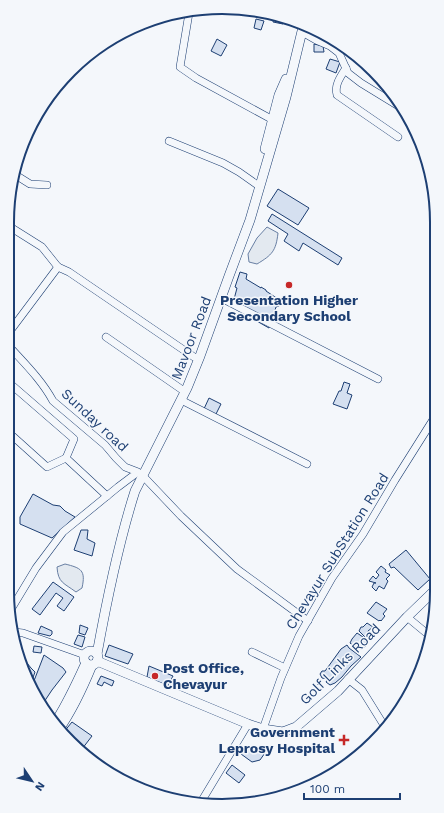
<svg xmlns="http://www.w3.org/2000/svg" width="444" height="813" viewBox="0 0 444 813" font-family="'Work Sans',sans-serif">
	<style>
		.green { fill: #e3e9f0; stroke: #687fa3 }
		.building { fill: #d5e0f0; stroke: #1d3f73 }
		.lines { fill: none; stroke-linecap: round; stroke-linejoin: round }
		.minor-casing { stroke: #1d3f73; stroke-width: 8 }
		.major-casing { stroke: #1d3f73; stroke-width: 10 }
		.minor { stroke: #f4f7fb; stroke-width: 7 }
		.major { stroke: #f4f7fb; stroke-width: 9 }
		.poi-dot { fill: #c62828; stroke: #f4f7fb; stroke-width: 1.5 }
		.labels { text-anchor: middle; stroke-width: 3; stroke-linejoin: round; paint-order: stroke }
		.poi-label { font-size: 14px; font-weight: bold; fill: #1d3f73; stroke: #f4f7fb }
		.street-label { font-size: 14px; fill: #1d3f73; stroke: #f4f7fb }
		.rim { fill: none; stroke: #1d3f73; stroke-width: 2 }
	</style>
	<rect width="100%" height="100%" fill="#f4f7fb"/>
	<g class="green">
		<path d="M267 227 278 233C276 251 272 255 257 264L249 262 248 254 257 238Z"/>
		<path d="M65 564C81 568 86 570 82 588L76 592C64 583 58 583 57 567Z"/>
	</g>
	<g class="building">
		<polygon points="274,17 284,20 283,24 273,22"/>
		<polygon points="256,19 264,21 261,30 254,28"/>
		<polygon points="217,39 227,45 221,56 211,51"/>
		<polygon points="314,44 323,46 324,52 314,52"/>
		<polygon points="330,59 340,62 336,73 326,69"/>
		<polygon points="278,189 309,208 298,225 267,206"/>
		<polygon points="272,214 342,258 338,265 303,243 299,251 284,241 288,234 268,221"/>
		<polygon points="240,272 247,274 246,279 261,288 261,287 266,290 266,291 278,299 278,298 283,301 281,305 276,307 269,328 232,307 237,288 235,287"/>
		<polygon points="344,382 350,384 347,393 352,395 347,409 333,404 339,391 341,391"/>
		<polygon points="209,398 221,404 215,416 203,411"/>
		<polygon points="33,494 53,505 60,506 65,511 75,517 52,538 20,524 20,517"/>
		<polygon points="81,530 88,530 87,539 95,543 92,556 74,550"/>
		<polygon points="406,550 430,579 418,590 394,567 391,568 389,564"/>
		<polygon points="381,566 386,570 385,572 390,575 386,579 388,581 384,589 379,586 376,591 372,587 374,583 376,583 369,581 373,576 376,579 379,575 376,572"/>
		<polygon points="53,582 74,597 64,611 57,606 63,598 56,593 40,615 32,609"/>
		<polygon points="376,602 387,609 383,614 385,616 381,621 380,620 379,621 367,613"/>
		<polygon points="367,623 373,627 368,631 369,635 365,637 359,631 361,627 363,627"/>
		<polygon points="80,625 88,628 85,635 79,633"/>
		<polygon points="41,626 52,631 52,634 50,636 38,633"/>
		<polygon points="357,633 366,639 366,646 362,649 355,647 350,643 352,639"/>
		<polygon points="78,635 85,637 82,647 74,644"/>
		<polygon points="109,645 133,654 128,664 105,656"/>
		<polygon points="347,645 349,648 361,657 351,666 342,677 335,683 330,685 326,682 328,679 322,678 320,674 322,671 325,671 328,667 341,649"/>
		<polygon points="34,646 42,647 41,653 33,652"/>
		<polygon points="44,655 63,668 66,672 52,690 42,705 32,686"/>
		<polygon points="27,663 31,668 35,672 31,683 30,683 25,671"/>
		<polygon points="149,666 173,676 168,686 147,677"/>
		<polygon points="101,676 114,681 112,686 104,682 102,686 97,684"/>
		<polygon points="72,722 92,736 82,749 63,733"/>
		<polygon points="245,746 254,752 259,746 267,750 260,760 252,762 241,754"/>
		<polygon points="232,765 245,775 239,783 226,773"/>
	</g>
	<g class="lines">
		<g class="minor-casing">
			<g id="minor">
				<polyline points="189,13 180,67 196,78 273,120"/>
				<polyline points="302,32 316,40 330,46 339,53 348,73 361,83 405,110"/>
				<path d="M346 68C341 76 334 85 337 95L398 137"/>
				<polyline points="169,141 223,163 239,172 256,184"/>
				<polyline points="14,174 30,184 47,185"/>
				<polyline points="7,225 42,247 58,267"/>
				<polyline points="221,298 378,379"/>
				<polyline points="7,335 58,267 69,272 194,357"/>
				<polyline points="106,337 181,389"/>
				<path d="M7 344C24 363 41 379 53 401L105 445 116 458 125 467 138 472 118 487 63 532 36 568 10 611"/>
				<polyline points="7,381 74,439 66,458"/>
				<polyline points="181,400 307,464"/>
				<polyline points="7,431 47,467 66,458 107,496"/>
				<polyline points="143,476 181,516 237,569 308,621"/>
				<polyline points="407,617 430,636"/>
				<polyline points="14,632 23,633 85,655"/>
				<polyline points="252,652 285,668"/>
				<polyline points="348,679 362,690 385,727"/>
				<polyline points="263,729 281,678 299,636 332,578 363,534 395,480 436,415"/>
				<polyline points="201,802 248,724"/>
			</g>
		</g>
		<g class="major-casing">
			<g id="major">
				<polyline points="265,149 279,95 286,79"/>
				<circle cx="91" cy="658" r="7"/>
				<path d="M97 654C107 599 118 544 135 491L187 388 200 356 229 276 250 220 286 97 303 27"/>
				<polyline points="97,661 248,724 263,729 283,732 296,727 338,691 407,617 436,589"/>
				<path d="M54 724C67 705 76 684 86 663"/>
				<path d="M59 729C73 709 83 687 92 665"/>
			</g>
		</g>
		<use href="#minor" class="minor"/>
		<use href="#major" class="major"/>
	</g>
	<g class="poi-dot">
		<circle cx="289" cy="285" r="4"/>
		<circle cx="155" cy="676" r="4"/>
		<path d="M342 734h4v4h4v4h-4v4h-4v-4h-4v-4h4z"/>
	</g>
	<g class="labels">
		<g class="poi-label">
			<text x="289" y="305">Presentation Higher<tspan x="289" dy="16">Secondary School</tspan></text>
			<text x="163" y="673" text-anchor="start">Post Office,<tspan x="163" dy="16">Chevayur</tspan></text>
			<text x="335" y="737" text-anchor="end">Government<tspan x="335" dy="16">Leprosy Hospital</tspan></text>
		</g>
		<g class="street-label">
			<text transform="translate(191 338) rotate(-69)" y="5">Mavoor Road</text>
			<text transform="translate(95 420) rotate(43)" y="5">Sunday road</text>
			<text transform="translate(337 551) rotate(-58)" y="5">Chevayur SubStation Road</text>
			<text transform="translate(340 664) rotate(-45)" y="5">Golf Links Road</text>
		</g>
	</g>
	<path d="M0 0H444V813H0ZM222 14H222A208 208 0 0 1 430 222V591A208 208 0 0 1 222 799H222A208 208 0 0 1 14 591V222A208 208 0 0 1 222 14Z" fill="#f4f7fb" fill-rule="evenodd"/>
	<path class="rim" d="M222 14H222A208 208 0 0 1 430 222V591A208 208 0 0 1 222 799H222A208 208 0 0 1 14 591V222A208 208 0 0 1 222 14Z"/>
	<g transform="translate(32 781) rotate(125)" stroke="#f4f7fb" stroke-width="3" paint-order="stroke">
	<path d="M0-3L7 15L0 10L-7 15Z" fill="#1d3f73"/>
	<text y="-6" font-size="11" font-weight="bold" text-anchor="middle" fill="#1d3f73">N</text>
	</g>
	<path d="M304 793v6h96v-6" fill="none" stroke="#1d3f73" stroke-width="2"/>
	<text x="310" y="793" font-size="12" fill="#1d3f73" stroke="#f4f7fb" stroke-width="3" paint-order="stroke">100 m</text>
</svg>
